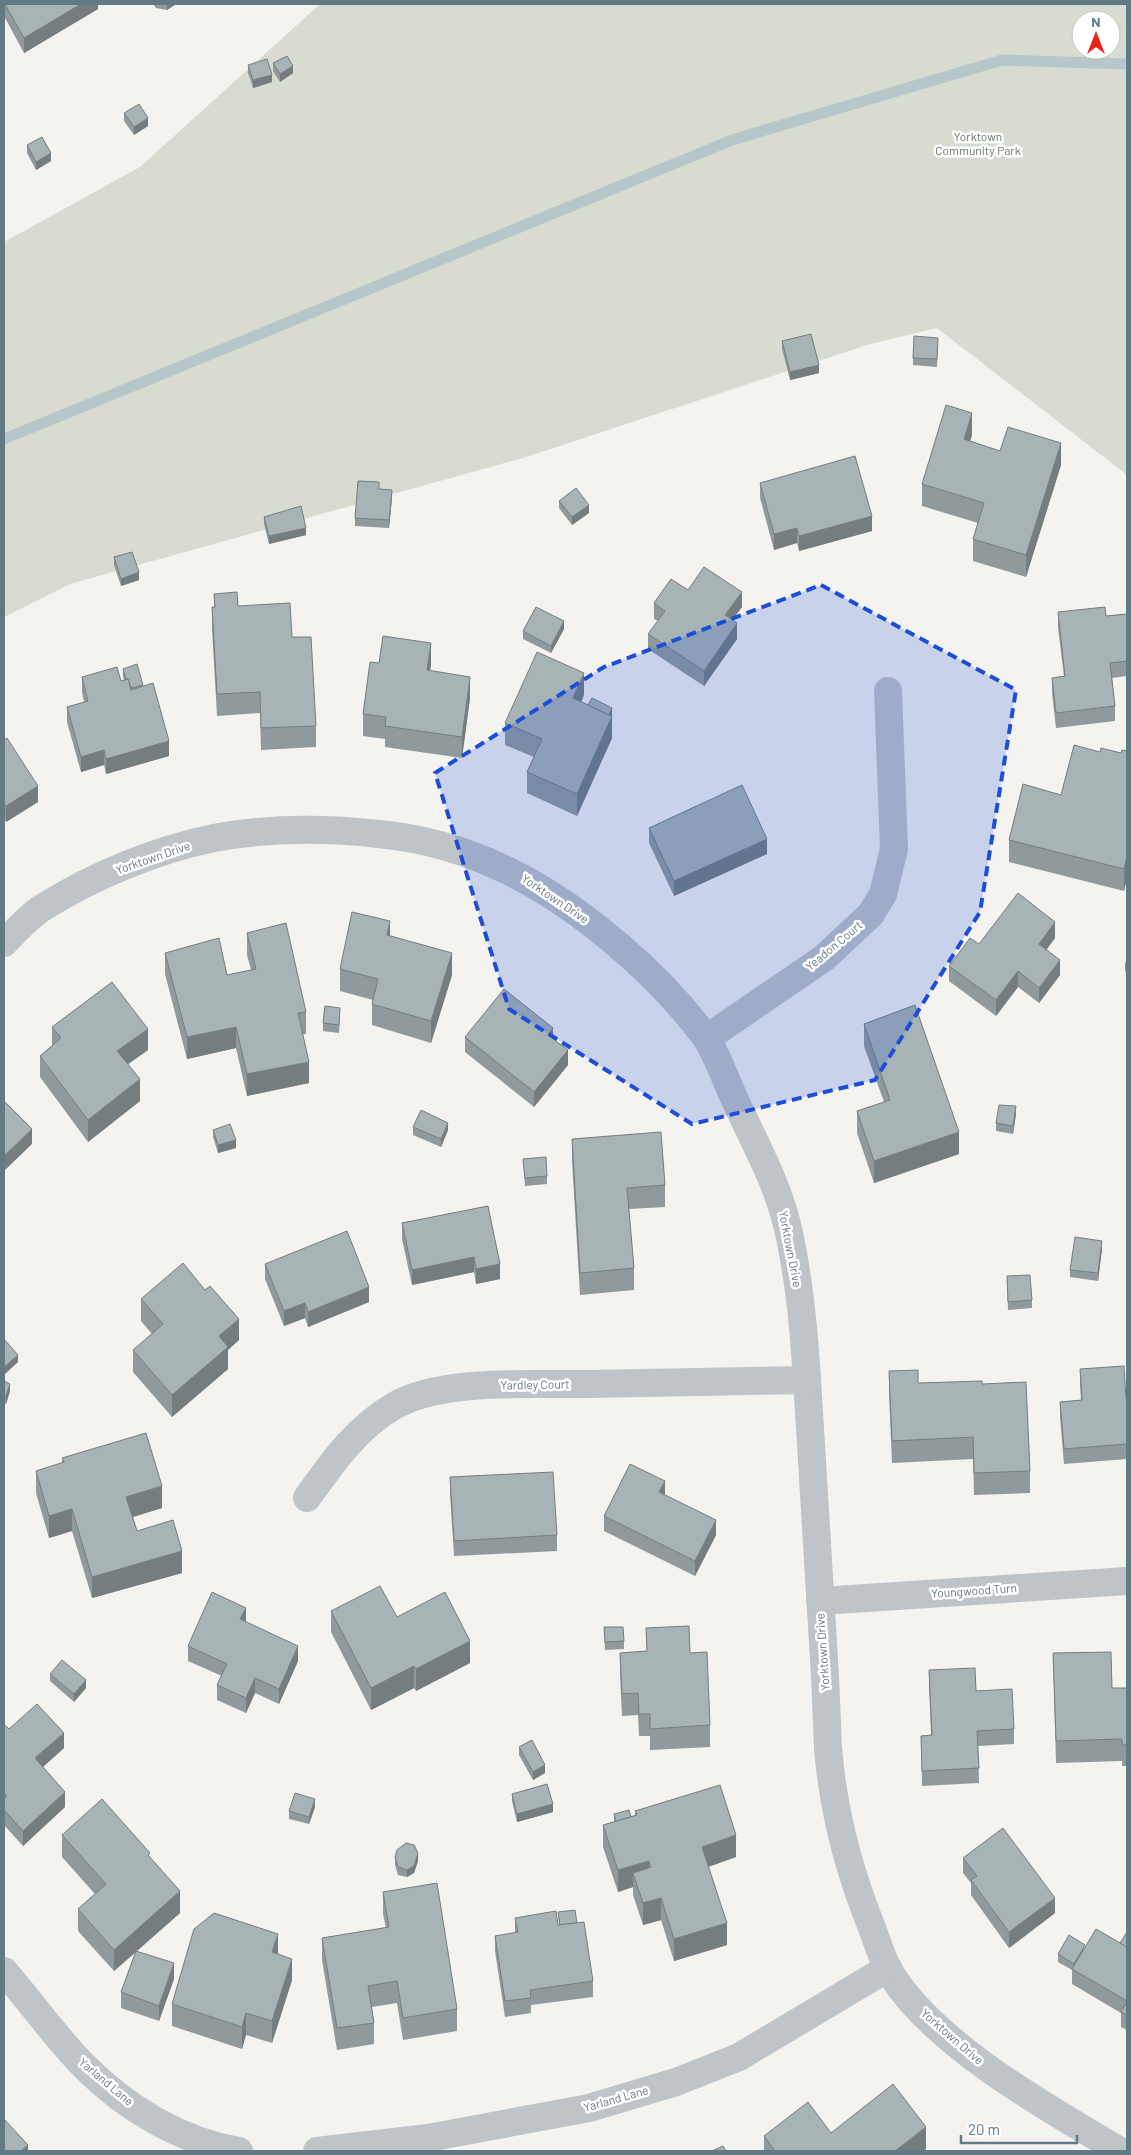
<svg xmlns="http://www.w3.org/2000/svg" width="1131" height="2155" viewBox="0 0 1131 2155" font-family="Barlow,sans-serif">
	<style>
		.green { fill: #d7dbd0; fill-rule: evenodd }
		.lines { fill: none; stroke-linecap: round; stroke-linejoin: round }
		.stream { stroke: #b7c7c9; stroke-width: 11 }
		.minor { stroke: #bec4c7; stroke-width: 28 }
		.wall { fill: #909a9c }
		.shaded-wall { fill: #757d7f }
		.building { fill: #a7b3b5; stroke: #757d7f }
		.marked { fill: #1d4ed8; fill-opacity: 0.2; stroke: #1d4ed8; stroke-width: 4; stroke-dasharray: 10 6; stroke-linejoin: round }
		.labels { text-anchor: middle; stroke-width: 5; stroke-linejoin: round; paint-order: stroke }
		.park-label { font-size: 12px; fill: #6a7960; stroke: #fff }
		.street-label { font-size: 12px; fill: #617a83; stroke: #fff }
	</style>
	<rect width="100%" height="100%" fill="#f4f3f0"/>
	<path class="green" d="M320 4H1127V475L937 328 870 344 526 457 70 584 4 617V242L140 167ZM1081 20H1111V50H1081Z"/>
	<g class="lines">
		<polyline class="stream" points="4,439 732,140 1002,60 1127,64"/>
		<g class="minor">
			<path d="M4 943C16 931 28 917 42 908 93 876 155 850 214 838 267 828 325 828 379 834 472 843 548 885 618 945 649 971 679 1002 704 1035 717 1053 725 1079 735 1100 755 1144 779 1185 789 1233 803 1297 806 1363 810 1428 815 1511 820 1593 825 1676 826 1700 827 1724 828 1748 833 1810 849 1871 872 1928 877 1941 881 1955 887 1967 927 2041 1049 2109 1120 2151"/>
			<polyline points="707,1038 824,958 871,914 883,894 894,849 888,691"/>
			<path d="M307 1498C332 1463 356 1428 394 1406 442 1378 532 1385 588 1384 661 1383 734 1381 807 1380"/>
			<polyline points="820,1601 1127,1581"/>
			<path d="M4 1971C31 2002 55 2037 85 2067 126 2108 180 2141 239 2151"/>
			<polyline points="317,2151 428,2138 589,2108 676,2082 739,2057 888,1968"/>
		</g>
	</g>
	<g class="wall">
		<polygon points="4,4 98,4 98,9 24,53 4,16"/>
		<polygon points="153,4 176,4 167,10 156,8"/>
		<polygon points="273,63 293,73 280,82 273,71"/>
		<polygon points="248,65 272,82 253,88 248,73"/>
		<polygon points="124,113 148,126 134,135 124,121"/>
		<polygon points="27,145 51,161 36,170 27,153"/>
		<polygon points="782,341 819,373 790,380 782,349"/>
		<polygon points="938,345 937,367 913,365 913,358"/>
		<polygon points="972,435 970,441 1000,451 1061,465 1026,577 973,561 973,539 978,523 922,506 922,484"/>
		<polygon points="760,483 872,531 799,551 797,543 774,550 760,498"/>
		<polygon points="379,489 392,498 389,528 355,526 355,518"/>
		<polygon points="559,501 589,513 572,525 559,508"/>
		<polygon points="264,517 306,535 269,544 264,524"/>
		<polygon points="114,557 139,580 121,586 114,565"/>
		<polygon points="688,590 742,607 732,620 737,639 704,686 648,649 648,634 658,621 654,619 654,603"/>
		<polygon points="214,594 238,606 292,637 316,726 316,747 261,750 260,713 217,716 212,629 212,607 214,607"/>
		<polygon points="1058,612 1106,616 1127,614 1127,676 1112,678 1115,706 1115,721 1056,728 1052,693 1052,678 1064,676 1058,628"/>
		<polygon points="564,629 551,653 523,639 523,631"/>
		<polygon points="379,663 431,664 430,671 470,698 462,758 385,747 385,739 363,736 363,714"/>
		<polygon points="123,669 143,686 169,756 106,774 104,765 81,772 67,722 67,707 84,702 82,692 82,677 121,681 124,680 123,677"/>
		<polygon points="584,695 581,702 612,738 577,816 527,793 527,772 534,757 505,745 505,723"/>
		<polygon points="4,740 38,802 6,822 4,818"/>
		<polygon points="1127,751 1127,878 1124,891 1009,862 1009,840 1061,795 1100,752 1121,753"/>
		<polygon points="649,828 767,854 674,896 649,843"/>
		<polygon points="247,933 306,1012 306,1034 303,1034 309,1083 247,1096 236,1048 187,1059 165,974 165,953 227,975 251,970 247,955"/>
		<polygon points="390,936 452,975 431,1043 372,1025 372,1004 373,1000 340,991 340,969"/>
		<polygon points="1055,938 1046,950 1060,975 1039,1003 1018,987 996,1016 949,981 949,966 979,944"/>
		<polygon points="1127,959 1127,973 1125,971 1125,963"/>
		<polygon points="340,1016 339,1033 323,1031 323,1023"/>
		<polygon points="864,1024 959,1154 874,1183 857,1133 857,1111 884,1102 864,1046"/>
		<polygon points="52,1027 148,1050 128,1064 140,1101 88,1142 40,1077 40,1056 52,1046"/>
		<polygon points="465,1037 553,1039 568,1065 534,1107 465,1052"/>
		<polygon points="1016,1114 1013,1134 996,1131 996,1123"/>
		<polygon points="413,1127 448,1130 441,1147 413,1135"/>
		<polygon points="213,1130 236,1148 218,1153 213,1137"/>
		<polygon points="572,1139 665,1185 665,1207 629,1209 634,1268 634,1290 580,1295 572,1161"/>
		<polygon points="523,1159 547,1176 547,1184 525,1186"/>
		<polygon points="488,1206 500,1279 476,1284 474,1272 412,1285 402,1239 402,1223"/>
		<polygon points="1102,1249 1098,1281 1070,1277 1070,1270"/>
		<polygon points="265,1264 369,1302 308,1327 305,1318 284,1326 265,1279"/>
		<polygon points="1007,1276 1032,1300 1032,1308 1008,1310"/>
		<polygon points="205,1290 239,1340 228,1350 228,1369 172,1417 133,1372 133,1350 152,1334 141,1321 141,1299"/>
		<polygon points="1080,1369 1127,1399 1127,1459 1064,1464 1060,1417 1060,1402 1081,1400 1080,1384"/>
		<polygon points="889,1371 918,1383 982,1384 1030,1471 1030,1493 974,1495 973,1459 892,1463 889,1393"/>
		<polygon points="4,1381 10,1391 6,1404 4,1403"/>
		<polygon points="62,1458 162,1508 133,1517 137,1531 182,1573 92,1598 72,1531 49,1538 36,1493 36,1471 62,1463"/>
		<polygon points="450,1477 557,1535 557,1551 454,1556 450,1493"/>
		<polygon points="665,1495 716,1535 695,1576 604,1531 604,1516"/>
		<polygon points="331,1611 397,1617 470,1663 416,1691 414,1688 371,1710 331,1632"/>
		<polygon points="246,1622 298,1661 279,1704 255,1693 246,1713 217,1700 217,1685 222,1676 188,1661 188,1646"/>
		<polygon points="604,1627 624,1641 624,1649 605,1650"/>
		<polygon points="646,1628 690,1653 710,1725 710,1747 650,1750 650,1736 639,1736 638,1715 622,1716 620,1674 620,1653 647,1651"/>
		<polygon points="1053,1653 1112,1688 1127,1688 1127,1766 1122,1766 1122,1761 1056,1763"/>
		<polygon points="929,1670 976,1691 1014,1729 1014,1744 978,1746 979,1783 922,1786 921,1736 931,1735 929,1685"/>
		<polygon points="50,1674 86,1688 74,1702 50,1681"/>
		<polygon points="4,1724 9,1729 64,1748 43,1767 65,1807 23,1846 4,1825"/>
		<polygon points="519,1747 545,1773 533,1780 519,1755"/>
		<polygon points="512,1794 553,1812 517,1822 512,1801"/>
		<polygon points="315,1807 309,1824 289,1819 289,1811"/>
		<polygon points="635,1811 736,1857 708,1867 727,1945 674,1961 661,1920 643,1925 633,1895 633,1887 618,1892 603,1847 603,1825 614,1822 614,1814 631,1817 635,1815"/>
		<polygon points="62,1835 150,1858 180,1913 137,1951 174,1979 159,2021 121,2008 121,1992 136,1952 114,1971 78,1931 78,1909 95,1894 62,1857"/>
		<polygon points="395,1857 418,1861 414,1873 407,1877 398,1875 395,1865"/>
		<polygon points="963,1858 1055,1913 1009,1948 971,1895 971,1883 963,1873"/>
		<polygon points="383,1892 457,2009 457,2031 403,2040 397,2003 372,2007 374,2023 374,2044 337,2050 322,1960 322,1938 386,1928 383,1914"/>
		<polygon points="558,1912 577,1923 593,1981 593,1997 531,2005 531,2013 505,2017 495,1951 495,1936 515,1933 515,1918 559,1925"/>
		<polygon points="1127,1932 1127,2030 1121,2027 1121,2013 1072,1984 1072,1970 1058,1962 1058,1954 1120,1943"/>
		<polygon points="278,1954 292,1980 272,2043 246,2035 242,2049 172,2026 172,2004"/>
		<polygon points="831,2133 926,2149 923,2151 764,2151 764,2136"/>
	</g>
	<g class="shaded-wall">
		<polygon points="81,4 98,4 98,9 24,53 24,38"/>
		<polygon points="167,4 176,4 167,10"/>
		<polygon points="293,66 293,73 280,82 280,74"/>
		<polygon points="272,75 272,82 253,88 253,80"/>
		<polygon points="148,118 148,126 134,135 134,127"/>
		<polygon points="51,153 51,161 36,170 36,162"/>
		<polygon points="819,365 819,373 790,380 790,372"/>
		<polygon points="972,413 972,435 964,461 964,439"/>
		<polygon points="1061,443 1061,465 1026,577 1026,555"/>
		<polygon points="392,490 392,498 389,528 389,520"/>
		<polygon points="589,505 589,513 572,525 572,517"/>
		<polygon points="872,516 872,531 799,551 799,536"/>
		<polygon points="306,528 306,535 269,544 269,536"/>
		<polygon points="797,528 797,543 774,550 774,534"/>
		<polygon points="139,572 139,580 121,586 121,579"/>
		<polygon points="742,592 742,607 725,630 725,615"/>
		<polygon points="564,621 564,629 551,653 551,646"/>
		<polygon points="737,623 737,639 704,686 704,671"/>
		<polygon points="431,643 431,664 427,692 427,670"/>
		<polygon points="584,673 584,695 573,720 573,698"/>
		<polygon points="470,677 470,698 462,758 462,737"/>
		<polygon points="612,708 612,716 605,722"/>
		<polygon points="612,716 612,738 577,816 577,794"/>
		<polygon points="169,741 169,756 106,774 106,759"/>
		<polygon points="104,750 104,765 81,772 81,757"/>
		<polygon points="38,786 38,802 6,822 6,806"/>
		<polygon points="767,839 767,854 674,896 674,881"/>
		<polygon points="1127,856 1127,878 1124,891 1124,869"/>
		<polygon points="390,921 390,943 387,935"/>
		<polygon points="1055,922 1055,938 1039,960 1039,944"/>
		<polygon points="452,953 452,975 431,1043 431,1021"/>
		<polygon points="1060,960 1060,975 1039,1003 1039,988"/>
		<polygon points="1018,971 1018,987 996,1016 996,1000"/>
		<polygon points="236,1027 236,1048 187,1059 187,1037"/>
		<polygon points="553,1028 553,1043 548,1035"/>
		<polygon points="148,1029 148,1050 117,1072 117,1051"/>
		<polygon points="568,1050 568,1065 534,1107 534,1092"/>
		<polygon points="309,1062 309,1083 247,1096 247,1074"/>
		<polygon points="140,1079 140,1101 88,1142 88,1120"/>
		<polygon points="1016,1106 1016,1114 1013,1134 1013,1126"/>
		<polygon points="448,1123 448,1130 441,1147 441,1139"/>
		<polygon points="32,1129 32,1144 4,1171 4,1156"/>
		<polygon points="959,1132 959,1154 874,1183 874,1161"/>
		<polygon points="236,1140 236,1148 218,1153 218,1145"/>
		<polygon points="1102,1241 1102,1249 1098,1281 1098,1273"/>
		<polygon points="474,1257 474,1272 412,1285 412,1270"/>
		<polygon points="500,1264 500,1279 476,1284 476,1269"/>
		<polygon points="369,1287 369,1302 308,1327 308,1312"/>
		<polygon points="305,1303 305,1318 284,1326 284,1311"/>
		<polygon points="239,1319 239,1340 228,1350 228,1369 172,1417 172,1395 219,1336"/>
		<polygon points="18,1355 18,1362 4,1375 4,1367"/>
		<polygon points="10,1384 10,1391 6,1404 6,1396"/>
		<polygon points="665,1481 665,1496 659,1492"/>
		<polygon points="162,1486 162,1508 126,1519 126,1497"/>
		<polygon points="72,1509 72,1531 49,1538 49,1516"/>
		<polygon points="716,1520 716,1535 695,1576 695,1561"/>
		<polygon points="182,1551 182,1573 92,1598 92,1577"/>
		<polygon points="246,1608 246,1623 240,1619"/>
		<polygon points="470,1641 470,1663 416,1691 416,1669"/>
		<polygon points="298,1646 298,1661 279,1704 279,1689"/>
		<polygon points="414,1666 414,1688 371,1710 371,1688"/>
		<polygon points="255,1678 255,1693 246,1713 246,1698"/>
		<polygon points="86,1680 86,1688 74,1702 74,1694"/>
		<polygon points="64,1733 64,1748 35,1774 35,1758"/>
		<polygon points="545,1765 545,1773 533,1780 533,1772"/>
		<polygon points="65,1792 65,1807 23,1846 23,1831"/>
		<polygon points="315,1799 315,1807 309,1824 309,1817"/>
		<polygon points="553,1804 553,1812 517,1822 517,1814"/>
		<polygon points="736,1835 736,1857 702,1869 702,1847"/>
		<polygon points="418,1853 418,1861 414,1873 407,1877 407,1870"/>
		<polygon points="649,1861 649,1882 633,1873 633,1887 618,1892 618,1870"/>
		<polygon points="180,1891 180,1913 114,1971 114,1950"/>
		<polygon points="661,1898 661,1920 643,1925 643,1903"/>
		<polygon points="1055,1898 1055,1913 1009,1948 1009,1932"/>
		<polygon points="727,1923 727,1945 674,1961 674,1939"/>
		<polygon points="278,1934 278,1956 272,1952"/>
		<polygon points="292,1959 292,1980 272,2043 272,2021"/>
		<polygon points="174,1963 174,1979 159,2021 159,2006"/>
		<polygon points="246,2013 246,2035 242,2049 242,2027"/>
		<polygon points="926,2127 926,2149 923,2151 895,2151"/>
		<polygon points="28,2145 28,2151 21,2151"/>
	</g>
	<g class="building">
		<polygon points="5,4 81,4 24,38"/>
		<polygon points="287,56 293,66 280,74 273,63"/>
		<polygon points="267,59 272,75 253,80 248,65"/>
		<polygon points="139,104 148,118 134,127 124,113"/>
		<polygon points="42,137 51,153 36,162 27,145"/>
		<polygon points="811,334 819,365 790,372 782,341"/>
		<polygon points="914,336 938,338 937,359 913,358"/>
		<polygon points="946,405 972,413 964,439 1000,451 1008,427 1061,443 1026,555 973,539 984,503 922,484"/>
		<polygon points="855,456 872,516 799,536 797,528 774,534 760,483"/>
		<polygon points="358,481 379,482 379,489 392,490 389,520 355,518"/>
		<polygon points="576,488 589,505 572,517 559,501"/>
		<polygon points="301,506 306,528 269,536 264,517"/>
		<polygon points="132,552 139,572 121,579 114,557"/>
		<polygon points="704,567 742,592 725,615 737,623 704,671 648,634 665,611 654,603 671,579 688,590"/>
		<polygon points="237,592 238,606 290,603 292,637 311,637 316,726 261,728 260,692 217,694 212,607 215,607 214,594"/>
		<polygon points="536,607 564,621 551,646 523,631"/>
		<polygon points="1105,607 1106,616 1127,614 1127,661 1110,663 1115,706 1056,713 1052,678 1065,676 1058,612"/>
		<polygon points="383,636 431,643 427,670 470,677 462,737 385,726 386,717 363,714 370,662 379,663"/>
		<polygon points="537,652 584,673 573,698 612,716 577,794 527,772 542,739 505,723"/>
		<polygon points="137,664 143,685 131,688 128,679 126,679 123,669"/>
		<polygon points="117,667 121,681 128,679 131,690 153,683 169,741 106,759 104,750 81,757 67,707 88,701 82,677"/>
		<polygon points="592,698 612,708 609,715 588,705"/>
		<polygon points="7,738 38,786 6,806 4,803 4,740"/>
		<polygon points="1074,745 1100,752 1101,748 1121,753 1122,750 1127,751 1127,856 1124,869 1009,840 1023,784 1061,795"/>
		<polygon points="742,785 767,839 674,881 649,828"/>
		<polygon points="1018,893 1055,922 1039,944 1060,960 1039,988 1018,971 996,1000 949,966 970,938 979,944"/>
		<polygon points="352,912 390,921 387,935 452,953 431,1021 372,1004 378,979 340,969"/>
		<polygon points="286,923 306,1012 298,1013 309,1062 247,1074 236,1027 187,1037 165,953 219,938 227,975 256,969 247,933"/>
		<polygon points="112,982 148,1029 117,1051 140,1079 88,1120 40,1056 61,1038 52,1027"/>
		<polygon points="504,989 553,1028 548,1035 568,1050 534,1092 465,1037"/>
		<polygon points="915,1005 959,1132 874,1161 857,1111 890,1100 864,1024"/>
		<polygon points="325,1006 340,1008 339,1025 323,1023"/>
		<polygon points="4,1101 32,1129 4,1156"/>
		<polygon points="999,1105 1016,1106 1013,1126 996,1123"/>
		<polygon points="421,1110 448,1123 441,1139 413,1127"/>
		<polygon points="230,1124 236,1140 218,1145 213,1130"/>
		<polygon points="661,1132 665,1185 627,1188 634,1268 580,1273 572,1139"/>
		<polygon points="546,1157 547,1176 525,1178 523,1159"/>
		<polygon points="488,1206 500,1264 476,1269 474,1257 412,1270 402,1223"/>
		<polygon points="347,1231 369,1287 308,1312 305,1303 284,1311 265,1264"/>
		<polygon points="1075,1237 1102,1241 1098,1273 1070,1270"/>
		<polygon points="183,1263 205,1290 210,1286 239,1319 219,1336 228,1347 172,1395 133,1350 163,1324 141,1299"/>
		<polygon points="1030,1275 1032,1300 1008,1302 1007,1276"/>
		<polygon points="4,1339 18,1355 4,1367"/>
		<polygon points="1124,1366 1126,1399 1127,1399 1127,1444 1064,1449 1060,1402 1082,1400 1080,1369"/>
		<polygon points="918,1370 918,1383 982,1381 982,1384 1026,1382 1030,1471 974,1473 973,1437 892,1441 889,1371"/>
		<polygon points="4,1381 10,1384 6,1396 4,1395"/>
		<polygon points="146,1433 162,1486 126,1497 137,1531 173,1520 182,1551 92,1577 72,1509 49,1516 36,1471 64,1462 62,1458"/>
		<polygon points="630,1464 665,1481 659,1492 716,1520 695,1561 604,1516"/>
		<polygon points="553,1472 557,1535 454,1541 450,1477"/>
		<polygon points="380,1586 397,1617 445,1592 470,1641 416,1669 414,1666 371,1688 331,1611"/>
		<polygon points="212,1592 246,1608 240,1619 298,1646 279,1689 255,1678 246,1698 217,1685 227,1664 188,1646"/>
		<polygon points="689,1626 690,1653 707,1652 710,1725 650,1729 650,1714 639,1714 638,1693 622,1694 620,1653 647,1651 646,1628"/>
		<polygon points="604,1627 623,1627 624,1641 605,1642"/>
		<polygon points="1111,1652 1112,1688 1127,1688 1127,1745 1122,1745 1122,1739 1056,1741 1053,1653"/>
		<polygon points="62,1660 86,1680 74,1694 50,1674"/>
		<polygon points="975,1668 976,1691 1012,1689 1014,1729 977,1731 979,1768 922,1771 921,1736 932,1735 929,1670"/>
		<polygon points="37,1704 64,1733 35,1758 65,1792 23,1831 4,1810 4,1799 7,1796 4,1792 4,1724 9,1729"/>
		<polygon points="532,1740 545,1765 533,1772 519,1747"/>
		<polygon points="547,1784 553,1804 517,1814 512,1794"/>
		<polygon points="720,1785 736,1835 702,1847 727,1923 674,1939 661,1898 643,1903 633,1873 651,1867 649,1861 618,1870 603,1825 637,1815 635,1811"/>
		<polygon points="295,1793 315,1799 309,1817 289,1811"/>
		<polygon points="102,1799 150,1853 148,1855 180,1891 114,1950 78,1909 106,1884 62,1835"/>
		<polygon points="629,1810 631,1817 616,1821 614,1814"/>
		<polygon points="1003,1828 1055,1898 1009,1932 971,1880 977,1876 963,1858"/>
		<polygon points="406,1843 414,1845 418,1853 414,1866 407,1870 398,1867 395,1857 397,1850"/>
		<polygon points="437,1883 457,2009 403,2018 397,1981 368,1986 374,2023 337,2028 322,1938 389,1927 383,1892"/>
		<polygon points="575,1910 577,1923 560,1925 558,1912"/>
		<polygon points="556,1911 558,1925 584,1922 593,1981 530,1990 531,1998 505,2001 495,1936 518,1932 515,1918"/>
		<polygon points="214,1913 278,1934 272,1952 292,1959 272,2021 246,2013 242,2027 172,2004 194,1929"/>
		<polygon points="1096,1929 1127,1947 1127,2001 1072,1969"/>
		<polygon points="1127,1932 1127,1947 1120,1943"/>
		<polygon points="1069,1935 1085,1945 1074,1964 1058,1954"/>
		<polygon points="136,1951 174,1963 159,2006 121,1992"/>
		<polygon points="1127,2002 1127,2015 1121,2012"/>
		<polygon points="893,2084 926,2127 895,2151 775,2151 764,2136 808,2102 831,2133"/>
		<polygon points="4,2119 28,2145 21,2151 4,2151"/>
		<polygon points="723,2146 726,2151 712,2151"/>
	</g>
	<path class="marked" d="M821 585 1016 690 980 912 875 1080 692 1124 509 1009 435 773 604 667Z"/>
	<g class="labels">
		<g class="park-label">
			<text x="978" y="141">Yorktown<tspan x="978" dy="14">Community Park</tspan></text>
		</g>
		<g class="street-label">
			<text transform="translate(153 858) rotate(-19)" y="4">Yorktown Drive</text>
			<text transform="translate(555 899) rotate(34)" y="4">Yorktown Drive</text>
			<text transform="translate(834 946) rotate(-40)" y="4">Yeadon Court</text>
			<text transform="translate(790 1249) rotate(79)" y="4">Yorktown Drive</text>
			<text transform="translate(535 1385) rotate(-1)" y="4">Yardley Court</text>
			<text transform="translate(974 1591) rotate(-4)" y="4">Youngwood Turn</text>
			<text transform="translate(823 1652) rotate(-94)" y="4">Yorktown Drive</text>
			<text transform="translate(952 2037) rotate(41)" y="4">Yorktown Drive</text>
			<text transform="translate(106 2082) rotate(40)" y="4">Yarland Lane</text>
			<text transform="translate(616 2099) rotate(-16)" y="4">Yarland Lane</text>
		</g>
	</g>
	<rect width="1131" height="2155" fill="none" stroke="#617a83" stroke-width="10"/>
	<g transform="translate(1096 35)"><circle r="24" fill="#ffffff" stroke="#c0cacd"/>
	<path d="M0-4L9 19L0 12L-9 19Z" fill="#ed2217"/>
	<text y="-8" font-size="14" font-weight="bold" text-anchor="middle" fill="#617a83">N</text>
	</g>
	<path d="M961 2135v8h116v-8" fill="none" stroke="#617a83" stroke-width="2.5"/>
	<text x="968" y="2135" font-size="15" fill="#617a83" stroke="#ffffff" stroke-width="4" paint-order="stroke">20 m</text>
</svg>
